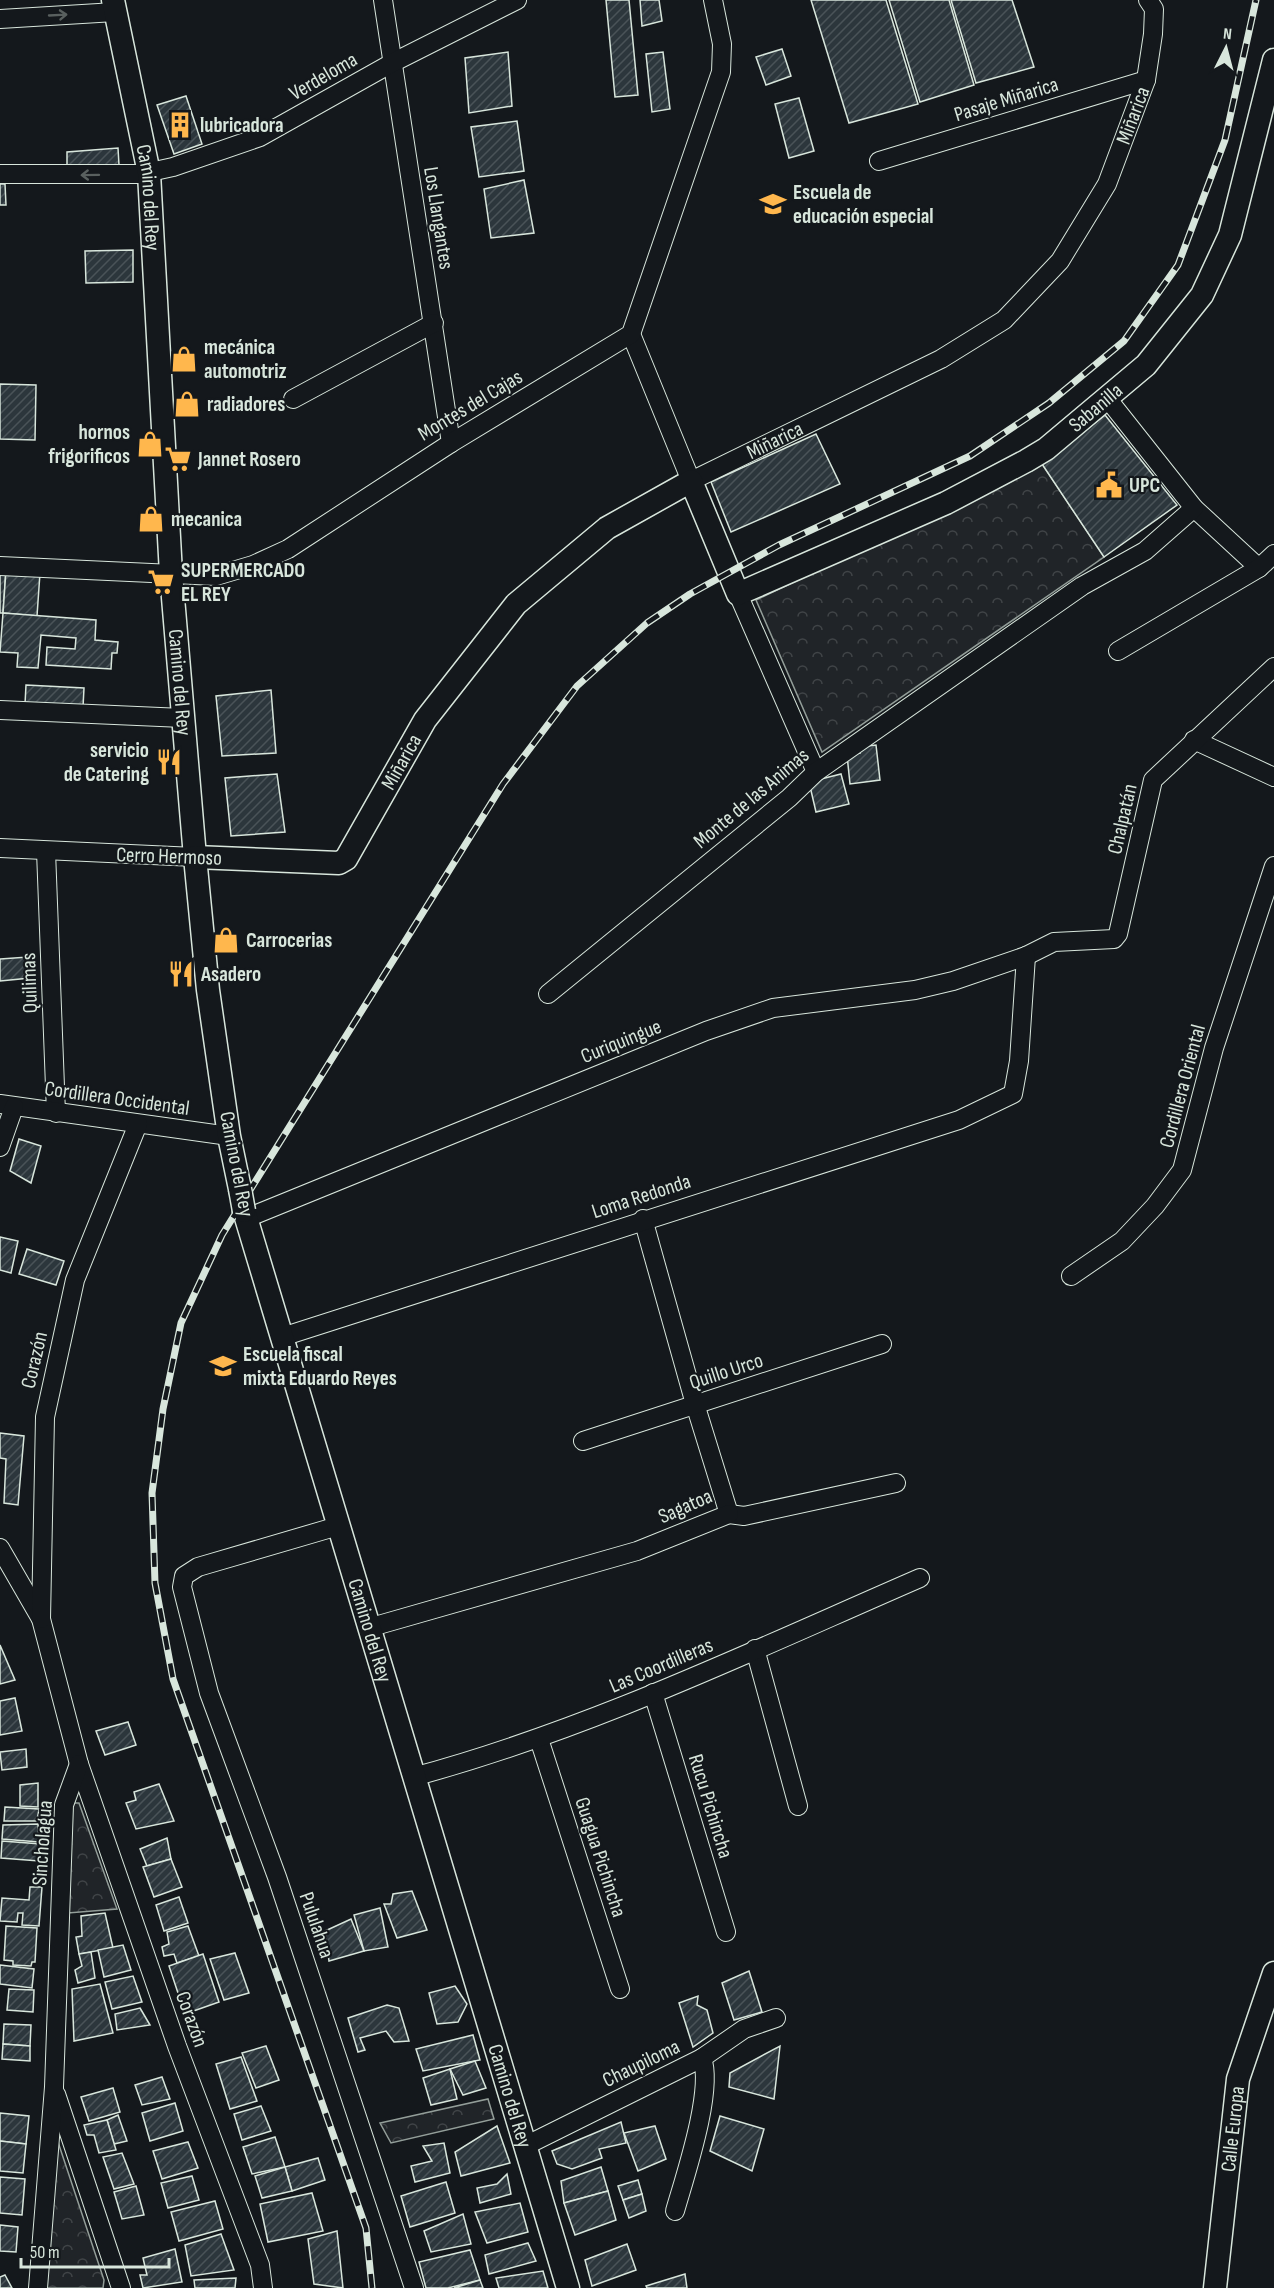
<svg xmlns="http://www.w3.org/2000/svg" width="1274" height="2288" viewBox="0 0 1274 2288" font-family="'Sofia Sans Condensed',sans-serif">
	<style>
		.forest { fill: url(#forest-crowns); stroke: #939e99; stroke-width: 1.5 }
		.building { fill: url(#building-hatch); stroke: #d8e6dc; stroke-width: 1.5 }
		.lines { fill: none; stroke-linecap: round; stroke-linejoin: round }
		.minor-casing { stroke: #d8e6dc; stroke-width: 20 }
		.tertiary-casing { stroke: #d8e6dc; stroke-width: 25 }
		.minor { stroke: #14181c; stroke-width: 18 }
		.tertiary { stroke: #14181c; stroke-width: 22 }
		.rail-casing { stroke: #d8e6dc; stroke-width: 7 }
		.rail { stroke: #14181c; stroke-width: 4.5; stroke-dasharray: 14; stroke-linecap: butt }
		.tertiary-bridge-casing { stroke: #d8e6dc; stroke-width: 25; stroke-linecap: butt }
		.tertiary-bridge { stroke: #14181c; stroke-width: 22 }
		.oneway { stroke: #59605f }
		.labels { text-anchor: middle; stroke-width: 4.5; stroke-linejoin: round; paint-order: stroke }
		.street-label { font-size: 21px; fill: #d8e6dc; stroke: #14181c }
		.poi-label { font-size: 21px; font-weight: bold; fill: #d8e6dc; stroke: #14181c; text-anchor: start }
	</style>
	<defs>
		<pattern id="forest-crowns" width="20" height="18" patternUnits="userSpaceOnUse" patternTransform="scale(1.5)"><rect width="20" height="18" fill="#202428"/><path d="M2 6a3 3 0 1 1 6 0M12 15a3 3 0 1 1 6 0" fill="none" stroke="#404447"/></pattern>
		<pattern id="building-hatch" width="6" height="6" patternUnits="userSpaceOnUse" patternTransform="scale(1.5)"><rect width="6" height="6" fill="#2c363c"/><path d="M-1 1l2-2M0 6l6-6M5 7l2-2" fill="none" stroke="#4a5358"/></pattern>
	</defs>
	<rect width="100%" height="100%" fill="#14181c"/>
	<g class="forest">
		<polygon points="1042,464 1104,557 822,752 756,600"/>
		<polygon points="71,1803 79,1803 117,1909 68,1913"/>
		<polygon points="488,2099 494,2119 391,2143 380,2123"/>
		<polygon points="56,2136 104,2280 103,2288 45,2288"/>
	</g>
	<g class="building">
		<polygon points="606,0 629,0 638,95 615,97"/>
		<polygon points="640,0 659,0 662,21 642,26"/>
		<polygon points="811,0 886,0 918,104 849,123"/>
		<polygon points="889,0 949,0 974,85 920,102"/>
		<polygon points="951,0 1012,0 1034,67 976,83"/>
		<polygon points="782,49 791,76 766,85 756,57"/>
		<polygon points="508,52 512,106 469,113 465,58"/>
		<polygon points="663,52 670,109 652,112 646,54"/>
		<polygon points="186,96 202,144 174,154 157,105"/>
		<polygon points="799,98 814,151 789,158 775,104"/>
		<polygon points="517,121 524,171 479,177 471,127"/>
		<polygon points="118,148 119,165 67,168 67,152"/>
		<polygon points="524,180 534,233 491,238 484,189"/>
		<polygon points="0,184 5,184 6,205 0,205"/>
		<polygon points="133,250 133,282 86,283 85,251"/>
		<polygon points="0,384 36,385 35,440 0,439"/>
		<polygon points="1105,415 1177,505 1104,557 1042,464"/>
		<polygon points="816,434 840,484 731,532 711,482"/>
		<polygon points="0,570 6,570 3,613 0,613"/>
		<polygon points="6,570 40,573 37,616 3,613"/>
		<polygon points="3,613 96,620 95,640 118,642 117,653 112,653 111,669 46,665 47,647 75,649 76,638 41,635 38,668 17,667 18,653 0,652"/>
		<polygon points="26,685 84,688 83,707 25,704"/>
		<polygon points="271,690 276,753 222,756 216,696"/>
		<polygon points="876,745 880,780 850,784 847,755 860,753 859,747"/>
		<polygon points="277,774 285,832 231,836 225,778"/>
		<polygon points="841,774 849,804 816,812 809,782"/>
		<polygon points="28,957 30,978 0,981 0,959"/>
		<polygon points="19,1139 41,1146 31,1183 10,1171"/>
		<polygon points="0,1237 18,1241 11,1273 0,1270"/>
		<polygon points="27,1249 64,1261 56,1285 19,1274"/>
		<polygon points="0,1433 24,1436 18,1505 4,1503 6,1459 0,1458"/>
		<polygon points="0,1645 15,1680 0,1684"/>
		<polygon points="15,1698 22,1731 0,1735 0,1701"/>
		<polygon points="128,1722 136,1745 105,1755 96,1731"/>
		<polygon points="26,1749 27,1767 2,1770 0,1752"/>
		<polygon points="38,1783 38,1807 20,1806 20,1785"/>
		<polygon points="159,1784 174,1821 136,1829 126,1803 136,1800 134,1792"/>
		<polygon points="5,1807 39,1809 37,1821 4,1821"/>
		<polygon points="38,1824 39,1842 2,1839 3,1825"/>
		<polygon points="167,1838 171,1859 147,1866 140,1849"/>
		<polygon points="2,1841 41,1844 39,1861 1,1858"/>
		<polygon points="171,1859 182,1887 154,1897 143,1867"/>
		<polygon points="30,1887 42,1887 39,1926 22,1925 23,1913 18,1913 17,1922 0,1921 2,1898 29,1900"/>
		<polygon points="412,1891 427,1930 397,1938 384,1904 391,1904 393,1894"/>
		<polygon points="179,1897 188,1923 164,1931 156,1905"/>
		<polygon points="380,1908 388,1947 364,1951 354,1915"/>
		<polygon points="105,1913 113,1948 79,1954 76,1937 82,1936 81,1916"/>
		<polygon points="351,1919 364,1951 329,1961 325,1931"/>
		<polygon points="6,1926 37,1928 35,1962 32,1962 31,1966 13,1965 13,1961 4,1960"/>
		<polygon points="188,1926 199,1956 177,1963 174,1954 164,1956 162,1947 169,1944 167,1932"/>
		<polygon points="123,1945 131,1970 104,1977 98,1950"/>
		<polygon points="91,1952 95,1978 78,1983 75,1970 82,1966 79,1954"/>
		<polygon points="235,1953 249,1993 224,2000 210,1959"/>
		<polygon points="203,1954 219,2002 185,2014 169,1966"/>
		<polygon points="0,1965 34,1969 32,1988 0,1984"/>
		<polygon points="749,1971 762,2012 734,2020 722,1983"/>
		<polygon points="133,1976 142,2002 112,2009 105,1982"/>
		<polygon points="100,1984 113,2033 74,2041 72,1989"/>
		<polygon points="455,1986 467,2004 458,2022 437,2024 429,1993"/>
		<polygon points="9,1989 34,1990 33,2012 7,2010"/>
		<polygon points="698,1996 697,2005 707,2010 713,2033 693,2047 679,2003"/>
		<polygon points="387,2005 399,2008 409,2041 394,2042 386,2031 360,2038 365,2050 358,2052 348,2018"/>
		<polygon points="140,2008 150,2025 117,2030 115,2014"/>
		<polygon points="4,2024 31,2025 30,2046 3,2044"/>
		<polygon points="473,2035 480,2060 423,2071 416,2049"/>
		<polygon points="3,2044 30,2046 30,2061 2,2059"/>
		<polygon points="266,2046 279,2080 256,2088 242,2053"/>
		<polygon points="780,2046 774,2099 729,2087 730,2073"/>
		<polygon points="241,2057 257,2101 230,2109 216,2064"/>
		<polygon points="475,2061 486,2088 463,2095 450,2069"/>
		<polygon points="450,2069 457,2099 431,2105 423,2078"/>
		<polygon points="162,2077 170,2099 142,2105 135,2085"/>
		<polygon points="113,2088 120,2112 89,2121 81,2097"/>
		<polygon points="175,2103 183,2131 150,2141 142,2113"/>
		<polygon points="261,2106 271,2131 242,2140 234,2114"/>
		<polygon points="0,2113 29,2116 26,2144 0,2141"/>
		<polygon points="118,2115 127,2141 114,2144 107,2120"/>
		<polygon points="720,2116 764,2129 752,2171 710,2151"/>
		<polygon points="107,2120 116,2150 99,2153 94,2135 87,2135 84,2125"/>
		<polygon points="621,2122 626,2143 599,2149 602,2158 572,2169 557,2164 552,2151"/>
		<polygon points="497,2126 510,2163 461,2176 455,2152"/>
		<polygon points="655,2126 666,2159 638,2171 624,2133"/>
		<polygon points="275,2137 285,2167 252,2174 243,2147"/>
		<polygon points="0,2141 26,2144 23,2173 0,2171"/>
		<polygon points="188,2142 198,2168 162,2179 153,2151"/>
		<polygon points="444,2143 450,2173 415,2182 411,2166 432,2161 423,2146"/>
		<polygon points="122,2153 134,2184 114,2189 103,2157"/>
		<polygon points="318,2158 325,2180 292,2191 285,2167"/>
		<polygon points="285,2167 292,2191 262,2198 255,2176"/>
		<polygon points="601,2167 608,2191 564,2203 561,2181"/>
		<polygon points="507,2174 511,2194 480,2203 477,2188 497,2184"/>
		<polygon points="192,2176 199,2200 168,2208 161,2183"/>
		<polygon points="0,2177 25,2179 22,2215 0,2213"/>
		<polygon points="638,2180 642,2194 623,2200 618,2186"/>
		<polygon points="446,2182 455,2213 410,2227 401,2196"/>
		<polygon points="136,2186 144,2215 122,2219 114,2192"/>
		<polygon points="608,2191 616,2220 575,2235 564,2203"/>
		<polygon points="312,2193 323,2231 268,2242 260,2204"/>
		<polygon points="642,2194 646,2211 629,2218 623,2200"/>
		<polygon points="215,2201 223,2229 179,2241 171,2212"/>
		<polygon points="520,2203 528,2232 487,2243 475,2212"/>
		<polygon points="463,2214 471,2244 431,2252 424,2231"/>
		<polygon points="0,2225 18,2227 16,2252 0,2251"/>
		<polygon points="337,2231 343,2288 314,2284 308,2239"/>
		<polygon points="221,2234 234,2270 191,2276 185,2245"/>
		<polygon points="528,2243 536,2261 489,2274 485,2255"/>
		<polygon points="627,2244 636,2270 592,2286 585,2260"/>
		<polygon points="175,2249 182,2282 143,2288 140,2275 147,2275 143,2258"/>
		<polygon points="470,2250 480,2280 448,2288 426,2288 419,2262"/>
		<polygon points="543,2271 548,2288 499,2288 496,2278"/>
		<polygon points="685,2274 687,2288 647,2288 646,2286"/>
		<polygon points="5,2275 12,2288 0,2288 0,2277"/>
		<polygon points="236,2278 235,2288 195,2288 194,2280"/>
		<polygon points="480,2280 483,2288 454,2288"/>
	</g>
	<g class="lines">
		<g class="minor-casing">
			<g id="minor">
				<polyline points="383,0 451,443"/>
				<polyline points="0,19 115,12"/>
				<polyline points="879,161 1146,80"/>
				<polyline points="0,174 141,174 173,167 260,137 392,63 517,0"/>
				<path id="s1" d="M631 334 691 481 941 359 1004 320 1060 261 1107 184 1146 80 1153 34 1154 9 1148 0"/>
				<polyline points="1107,398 1194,508 1259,568"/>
				<polyline points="293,399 434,323"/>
				<polyline points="0,566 216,576 253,565 288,549 451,443 631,334 721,72 722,44 713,0"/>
				<polyline points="738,594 816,772"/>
				<polyline points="1118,651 1259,568 1274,554"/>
				<polyline points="0,710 183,718"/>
				<polyline points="1194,740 1274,777"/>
				<polyline points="0,848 195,857"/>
				<polyline points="46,851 56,1113"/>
				<polyline points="548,994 789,798 816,772 1082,586 1145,551 1194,508"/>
				<polyline points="0,1104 229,1136"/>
				<polyline points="0,1147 14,1107"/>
				<polyline points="247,1218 706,1031 773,1008 915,990 953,981 1026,956 1054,942 1114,939 1118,934 1153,780 1274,667"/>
				<polyline points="643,1219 695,1404 729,1514"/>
				<polyline points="1071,1276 1122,1241 1155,1206 1182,1170 1214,1048 1274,866"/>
				<polyline points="282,1337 959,1120 1013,1094 1019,1061 1026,956"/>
				<polyline points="583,1441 882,1344"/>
				<polyline points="729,1514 744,1516 896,1483"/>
				<polyline points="338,1526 198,1567 184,1576 182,1587 209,1693 277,1877 414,2288"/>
				<polyline points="0,1548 41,1619 79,1764 177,2046 260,2265 263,2288"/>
				<polyline points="41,1619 45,1417 75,1280 138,1124"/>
				<polyline points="368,1628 637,1551 729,1514"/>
				<polyline points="755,1649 798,1806"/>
				<polyline points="653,1693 726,1932"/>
				<polyline points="539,1739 620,1989"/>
				<path d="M413 1777C588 1730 754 1650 920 1578"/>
				<polyline points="702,2058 744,2029 776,2018"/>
				<polyline points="56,2094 121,2288"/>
				<path d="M525 2146 702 2058C714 2090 685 2176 675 2211"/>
				<polyline points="38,2288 54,2087 64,1805 79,1764"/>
			</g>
		</g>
		<g class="tertiary-casing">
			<g id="tertiary">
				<path id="s2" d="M113 0 149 173 171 574 195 857 208 990 229 1136 240 1189"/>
				<path id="s3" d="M195 857 339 863 346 859 425 720 516 604 607 528 691 481 738 594 946 503 1026 461 1046 449 1146 365 1202 295 1230 235 1274 60"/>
				<path id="s4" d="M244 1211 568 2288"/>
				<path id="s5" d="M1215 2288 1238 2079 1274 1973"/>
			</g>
		</g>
		<use href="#minor" class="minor"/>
		<use href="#tertiary" class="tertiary"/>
		<g class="rail-casing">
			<polyline id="rail" points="372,2288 366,2228 173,1679 155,1583 152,1493 163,1409 181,1323 222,1235 503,784 577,686 647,623 690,594 779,545 970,456 1049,403 1124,341 1178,265 1225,140 1256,0"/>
		</g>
		<use href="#rail" class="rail"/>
		<g class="tertiary-bridge-casing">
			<polyline id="tertiary-bridge" points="240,1189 244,1211"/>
		</g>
		<use href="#tertiary-bridge" class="tertiary-bridge"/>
	</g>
	<defs><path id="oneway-shaft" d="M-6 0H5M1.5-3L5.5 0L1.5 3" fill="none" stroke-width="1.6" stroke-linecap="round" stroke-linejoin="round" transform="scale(1.5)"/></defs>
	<g class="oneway">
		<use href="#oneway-shaft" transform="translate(58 15) rotate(-3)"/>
		<use href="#oneway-shaft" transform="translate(90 175) rotate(179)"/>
	</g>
	<defs>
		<g id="building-bare" transform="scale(2.07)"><path d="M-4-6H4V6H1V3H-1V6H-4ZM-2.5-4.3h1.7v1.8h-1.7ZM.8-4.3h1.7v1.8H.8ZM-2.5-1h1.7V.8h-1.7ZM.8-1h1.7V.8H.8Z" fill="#ffb74d" stroke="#14181c" stroke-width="2.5" paint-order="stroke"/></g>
		<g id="school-bare" transform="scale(2.07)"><path d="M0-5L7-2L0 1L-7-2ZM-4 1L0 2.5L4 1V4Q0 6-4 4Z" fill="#ffb74d" stroke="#14181c" stroke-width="2.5" paint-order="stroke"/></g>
		<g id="shop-bare" transform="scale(2.07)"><path d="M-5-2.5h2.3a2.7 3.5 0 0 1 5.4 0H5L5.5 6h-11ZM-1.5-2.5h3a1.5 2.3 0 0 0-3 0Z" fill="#ffb74d" stroke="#14181c" stroke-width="2.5" paint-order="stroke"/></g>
		<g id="supermarket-bare" transform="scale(2.07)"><path d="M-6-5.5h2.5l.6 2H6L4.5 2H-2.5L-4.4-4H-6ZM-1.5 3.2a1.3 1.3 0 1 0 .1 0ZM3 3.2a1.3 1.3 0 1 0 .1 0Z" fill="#ffb74d" stroke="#14181c" stroke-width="2.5" paint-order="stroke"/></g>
		<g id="civic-bare" transform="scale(2.07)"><path d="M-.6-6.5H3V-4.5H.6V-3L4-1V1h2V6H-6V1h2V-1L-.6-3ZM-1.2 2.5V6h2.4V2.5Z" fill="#ffb74d" stroke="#14181c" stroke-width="2.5" paint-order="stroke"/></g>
		<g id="restaurant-bare" transform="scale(2.07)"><path d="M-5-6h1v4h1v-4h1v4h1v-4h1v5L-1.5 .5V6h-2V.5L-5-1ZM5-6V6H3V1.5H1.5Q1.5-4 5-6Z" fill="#ffb74d" stroke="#14181c" stroke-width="2.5" paint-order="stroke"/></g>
	</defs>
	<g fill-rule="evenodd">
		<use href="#building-bare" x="180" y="125"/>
		<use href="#school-bare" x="773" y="204"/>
		<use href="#shop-bare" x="184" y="359"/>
		<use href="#shop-bare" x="187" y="404"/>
		<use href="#shop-bare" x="150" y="444"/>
		<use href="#supermarket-bare" x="178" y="459"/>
		<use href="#civic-bare" x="1109" y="485"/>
		<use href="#shop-bare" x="151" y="519"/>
		<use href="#supermarket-bare" x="161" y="582"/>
		<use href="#restaurant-bare" x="169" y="762"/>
		<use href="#shop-bare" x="226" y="940"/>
		<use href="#restaurant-bare" x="181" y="974"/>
		<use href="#school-bare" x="223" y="1366"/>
	</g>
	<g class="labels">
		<g class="street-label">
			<text transform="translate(323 76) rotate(-30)" y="7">Verdeloma</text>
			<text transform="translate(1006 99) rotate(-17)" y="7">Pasaje Miñarica</text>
			<text dy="7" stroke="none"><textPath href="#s1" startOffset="756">Miñarica</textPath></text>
			<text dy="7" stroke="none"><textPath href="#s2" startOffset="201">Camino del Rey</textPath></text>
			<text transform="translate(439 218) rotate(81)" y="7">Los Llangantes</text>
			<text transform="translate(470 405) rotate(-31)" y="7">Montes del Cajas</text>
			<text dy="7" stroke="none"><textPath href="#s3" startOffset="1202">Sabanilla</textPath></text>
			<text dy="7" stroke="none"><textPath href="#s1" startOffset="252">Miñarica</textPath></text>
			<text dy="7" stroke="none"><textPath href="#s2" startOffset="687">Camino del Rey</textPath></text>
			<text dy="7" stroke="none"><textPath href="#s3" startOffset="264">Miñarica</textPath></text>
			<text transform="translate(751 798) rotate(-40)" y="7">Monte de las Animas</text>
			<text transform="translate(1122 819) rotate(-77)" y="7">Chalpatán</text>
			<text transform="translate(169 856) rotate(2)" y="7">Cerro Hermoso</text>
			<text transform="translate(29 983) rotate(-92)" y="7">Quilimas</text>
			<text transform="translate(621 1041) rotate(-22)" y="7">Curiquingue</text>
			<text transform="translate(1182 1086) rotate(-75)" y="7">Cordillera Oriental</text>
			<text transform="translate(117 1098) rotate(8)" y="7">Cordillera Occidental</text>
			<text transform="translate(237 1164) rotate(79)" y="7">Camino del Rey</text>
			<text transform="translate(641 1196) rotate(-18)" y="7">Loma Redonda</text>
			<text transform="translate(34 1360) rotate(-77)" y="7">Corazón</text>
			<text transform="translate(726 1371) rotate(-18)" y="7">Quillo Urco</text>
			<text transform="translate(685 1506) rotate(-24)" y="7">Sagatoa</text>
			<text dy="7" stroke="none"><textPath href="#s4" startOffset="438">Camino del Rey</textPath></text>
			<text transform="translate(661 1665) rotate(-23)" y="7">Las Coordilleras</text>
			<text transform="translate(711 1806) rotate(73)" y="7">Rucu Pichincha</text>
			<text transform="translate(42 1843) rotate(-86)" y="7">Sincholagua</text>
			<text transform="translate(601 1857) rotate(72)" y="7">Guagua Pichincha</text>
			<text transform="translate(317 1925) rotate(71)" y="7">Pululahua</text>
			<text transform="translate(192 2019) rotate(70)" y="7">Corazón</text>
			<text transform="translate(641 2063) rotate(-26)" y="7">Chaupiloma</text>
			<text dy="7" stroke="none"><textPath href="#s4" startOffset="924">Camino del Rey</textPath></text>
			<text dy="7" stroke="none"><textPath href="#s5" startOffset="160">Calle Europa</textPath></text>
		</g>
		<g class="poi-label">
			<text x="200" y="132">lubricadora</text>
			<text x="793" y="199">Escuela de<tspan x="793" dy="24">educación especial</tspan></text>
			<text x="204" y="354">mecánica<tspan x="204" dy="24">automotriz</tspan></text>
			<text x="207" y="411">radiadores</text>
			<text x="130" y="439" text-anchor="end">hornos<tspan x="130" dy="24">frigorificos</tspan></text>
			<text x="198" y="466">Jannet Rosero</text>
			<text x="1129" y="492">UPC</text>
			<text x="171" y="526">mecanica</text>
			<text x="181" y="577">SUPERMERCADO<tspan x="181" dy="24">EL REY</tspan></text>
			<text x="149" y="757" text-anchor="end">servicio<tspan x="149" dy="24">de Catering</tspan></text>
			<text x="246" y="947">Carrocerias</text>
			<text x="201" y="981">Asadero</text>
			<text x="243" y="1361">Escuela fiscal<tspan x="243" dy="24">mixta Eduardo Reyes</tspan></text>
		</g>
	</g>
	<g transform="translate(1226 48) rotate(6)" stroke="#14181c" stroke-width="4.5" paint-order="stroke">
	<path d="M0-4.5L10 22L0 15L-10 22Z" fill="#d8e6dc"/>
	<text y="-9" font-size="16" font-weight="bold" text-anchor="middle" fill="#d8e6dc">N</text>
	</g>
	<path d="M21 2258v9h148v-9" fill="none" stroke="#d8e6dc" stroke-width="3"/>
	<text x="30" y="2258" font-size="18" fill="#d8e6dc" stroke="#14181c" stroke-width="4.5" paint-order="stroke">50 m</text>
</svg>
